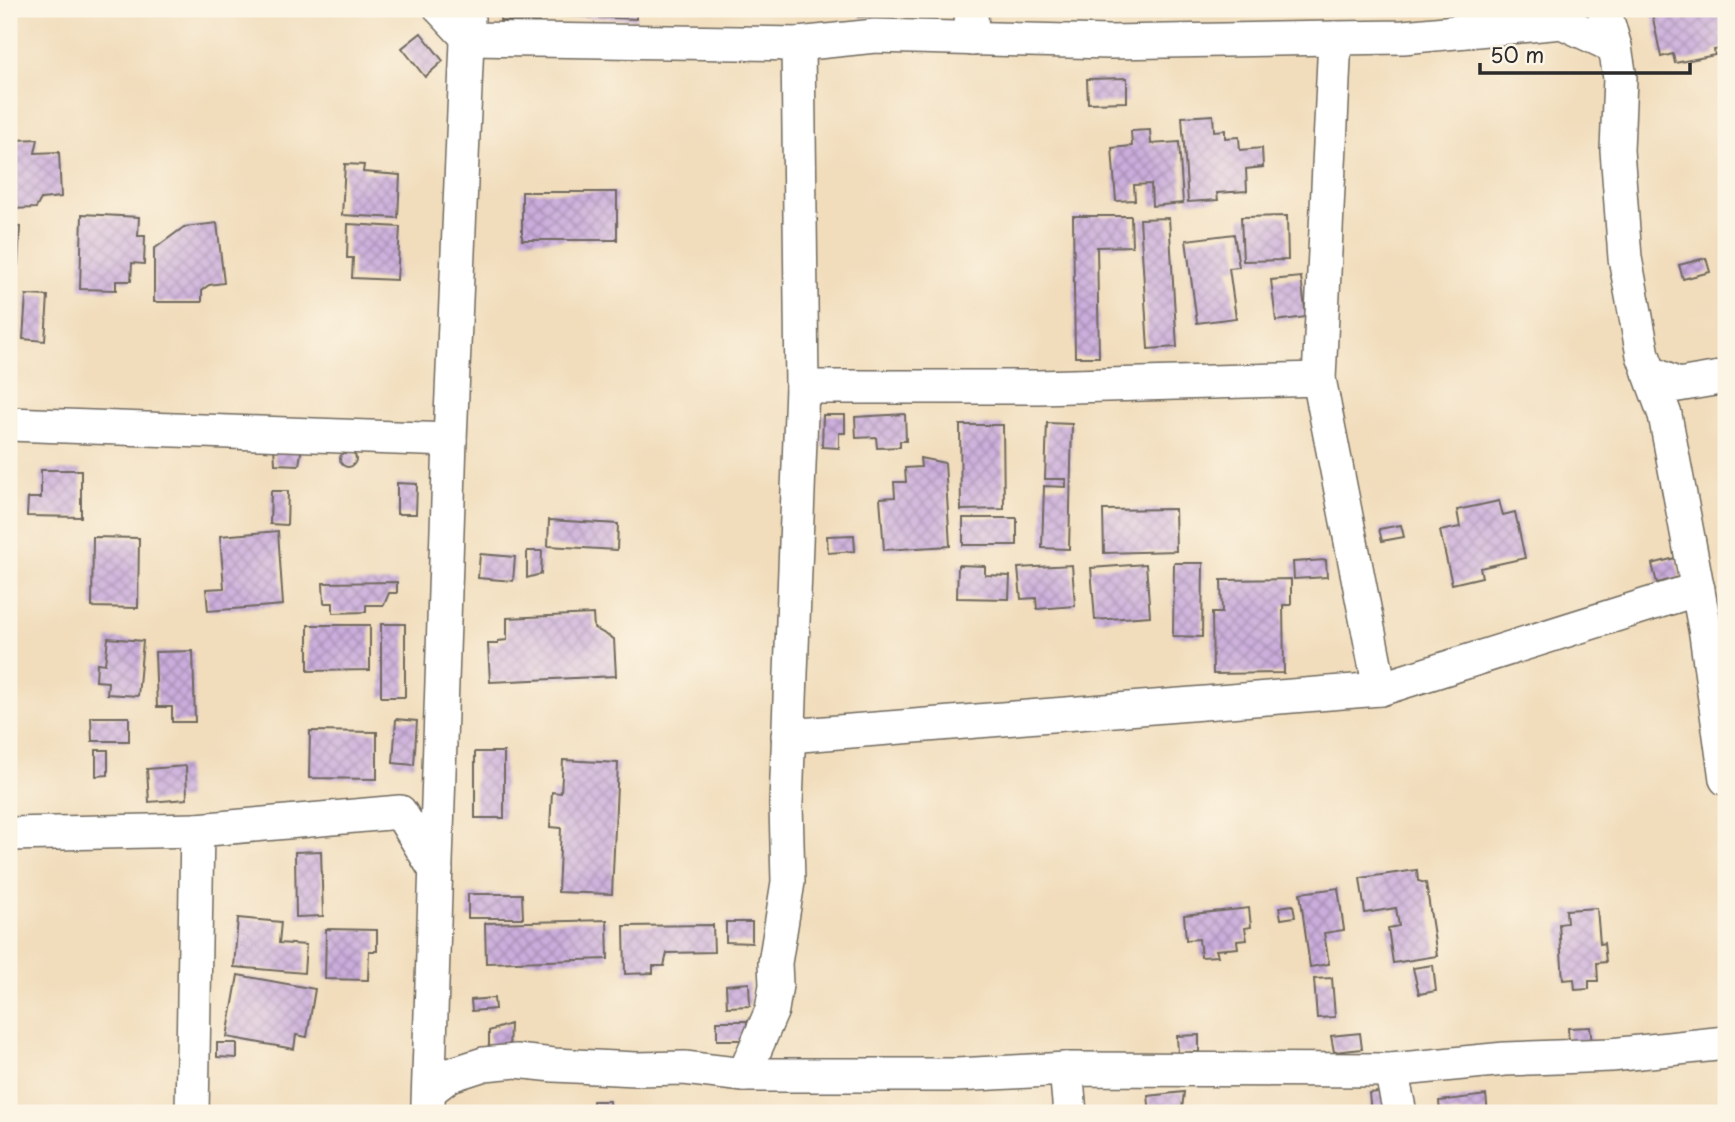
<svg xmlns="http://www.w3.org/2000/svg" width="1735" height="1122" viewBox="0 0 1735 1122" font-family="'Playpen Sans',sans-serif">
	<style>
		.building { fill: url(#building-cross-hatch) }
		.lines { fill: none; stroke-linecap: round; stroke-linejoin: round }
		.street-casing { stroke: #70695e; stroke-width: 36 }
		.street { stroke: #fff; stroke-width: 33 }
	</style>
	<defs>
		<pattern id="building-cross-hatch" width="8" height="8" patternUnits="userSpaceOnUse" patternTransform="scale(1.75)"><rect width="8" height="8" fill="#cbaddc"/><path d="M0 0l8 8M0 8l8-8" fill="none" stroke="#a58db3"/></pattern>
	</defs>
	<rect width="100%" height="100%" fill="#fcf5e5"/>
	<filter id="ink" filterUnits="userSpaceOnUse"><feTurbulence type="fractalNoise" baseFrequency=".0143" numOctaves="2"/><feDisplacementMap in="SourceGraphic" scale="14" xChannelSelector="R" yChannelSelector="G"/><feConvolveMatrix kernelMatrix="1 2 1 2 8 2 1 2 1" color-interpolation-filters="sRGB"/></filter>
	<filter id="wash" filterUnits="userSpaceOnUse"><feTurbulence type="fractalNoise" baseFrequency=".00686" numOctaves="4" result="noise"/><feDisplacementMap in="SourceGraphic" scale="28" xChannelSelector="R" yChannelSelector="G"/><feGaussianBlur stdDeviation="1.57" result="paint"/><feColorMatrix in="noise" values="0 0 0 0 0 0 0 0 0 0 0 0 0 0 0 0 0 1.4 0 .05"/><feComposite in="paint" operator="in"/></filter>
	<g filter="url(#wash)">
		<rect width="100%" height="100%" fill="#f1ddbc"/>
		<g id="blocks">
			<g class="building">
				<rect x="500" y="9" width="39" height="12"/>
				<polygon points="563,9 636,9 636,19 563,16"/>
				<polygon points="858,9 878,9 878,16 858,17"/>
				<polygon points="1651,9 1724,9 1726,48 1714,50 1715,55 1675,63 1673,54 1661,57"/>
				<polygon points="421,33 443,61 425,77 402,48"/>
				<polygon points="1127,78 1127,102 1088,103 1087,79"/>
				<polygon points="1213,115 1214,131 1225,130 1225,138 1239,137 1240,150 1262,148 1263,167 1246,169 1247,191 1217,193 1218,200 1188,202 1182,117"/>
				<polygon points="1150,130 1151,144 1179,142 1183,203 1152,206 1151,184 1134,185 1135,200 1116,201 1112,148 1132,146 1131,131"/>
				<polygon points="38,139 35,153 59,152 61,197 41,199 36,208 9,209 9,149 16,149 16,140"/>
				<polygon points="345,164 364,165 363,172 400,175 398,218 342,215"/>
				<rect x="522" y="192" width="95" height="48"/>
				<polygon points="82,214 139,217 138,236 145,236 144,264 132,263 131,281 116,281 116,290 80,289"/>
				<polygon points="1073,216 1131,216 1132,246 1097,247 1099,357 1075,357"/>
				<polygon points="1287,216 1288,260 1243,261 1241,217"/>
				<polygon points="1169,218 1177,347 1148,349 1140,219"/>
				<polygon points="217,223 224,283 209,285 202,290 202,302 154,302 154,249 184,227"/>
				<polygon points="348,224 400,227 397,280 352,278 353,258 347,258"/>
				<polygon points="9,226 20,227 18,265 14,265 13,281 9,281"/>
				<polygon points="1234,234 1239,267 1229,268 1236,318 1197,323 1186,240"/>
				<polygon points="1706,258 1710,272 1683,279 1679,265"/>
				<polygon points="1301,277 1306,317 1276,321 1271,280"/>
				<polygon points="26,295 48,296 45,341 23,339"/>
				<polygon points="905,414 906,441 900,441 900,447 877,448 876,437 856,438 855,417"/>
				<polygon points="823,415 845,415 845,433 839,433 839,448 822,447"/>
				<polygon points="1047,423 1072,424 1069,549 1042,548 1044,486 1066,487 1066,479 1045,479"/>
				<polygon points="960,425 1003,425 1004,509 961,510"/>
				<polygon points="274,446 302,447 299,465 275,464"/>
				<circle cx="348" cy="459" r="8"/>
				<polygon points="920,458 945,463 950,546 884,550 880,498 895,497 894,482 906,482 905,468 921,467"/>
				<polygon points="41,470 81,470 81,517 27,516 28,498 41,498"/>
				<polygon points="397,483 417,484 416,514 397,514"/>
				<polygon points="271,491 288,491 287,525 270,524"/>
				<polygon points="1499,501 1503,515 1515,512 1525,558 1480,568 1482,577 1452,584 1440,531 1460,527 1457,510"/>
				<polygon points="1175,509 1176,551 1104,553 1103,510"/>
				<rect x="963" y="518" width="54" height="27"/>
				<polygon points="549,520 618,524 617,550 548,546"/>
				<polygon points="1401,525 1404,537 1382,541 1379,529"/>
				<polygon points="278,531 283,605 208,611 206,589 224,588 220,536"/>
				<polygon points="854,535 855,551 828,553 827,536"/>
				<polygon points="93,537 139,538 138,608 92,607"/>
				<polygon points="527,551 542,551 541,574 527,578"/>
				<polygon points="480,554 515,557 513,581 478,578"/>
				<polygon points="1675,558 1680,577 1657,583 1652,564"/>
				<polygon points="1326,560 1327,577 1294,579 1293,562"/>
				<polygon points="1174,563 1203,563 1202,637 1173,636"/>
				<polygon points="1146,564 1150,616 1095,620 1091,568"/>
				<polygon points="958,565 985,566 985,575 1010,576 1009,599 957,598"/>
				<polygon points="1072,565 1075,606 1037,609 1036,598 1021,599 1018,568"/>
				<polygon points="1291,579 1291,605 1283,605 1284,673 1213,674 1212,613 1222,613 1221,580"/>
				<polygon points="397,582 397,593 389,593 384,605 366,605 366,612 333,613 333,603 324,603 323,583"/>
				<polygon points="593,614 594,628 614,639 616,676 490,682 488,644 498,644 498,641 507,640 507,618"/>
				<rect x="381" y="624" width="24" height="73"/>
				<polygon points="308,625 370,625 370,670 308,671"/>
				<polygon points="108,638 143,641 138,696 107,694 108,682 96,681 97,663 105,664"/>
				<polygon points="193,651 195,722 172,722 172,707 157,707 155,652"/>
				<polygon points="91,717 129,717 129,741 92,741"/>
				<polygon points="396,719 417,721 414,765 393,763"/>
				<polygon points="310,731 377,732 377,779 309,778"/>
				<polygon points="96,750 108,750 108,775 96,776"/>
				<rect x="475" y="752" width="29" height="66"/>
				<polygon points="563,760 618,763 612,894 558,892 561,828 550,827 552,792 561,793"/>
				<polygon points="186,766 187,799 149,802 147,769"/>
				<polygon points="321,851 323,916 296,917 295,852"/>
				<polygon points="1417,870 1418,881 1426,883 1437,956 1393,963 1388,928 1399,926 1396,908 1365,913 1360,878"/>
				<polygon points="1338,888 1344,930 1324,933 1329,964 1310,967 1300,893"/>
				<polygon points="468,894 522,894 523,918 468,918"/>
				<polygon points="1293,905 1295,917 1281,919 1279,907"/>
				<polygon points="1249,908 1251,927 1245,928 1247,940 1237,941 1238,948 1216,950 1218,956 1201,957 1199,939 1186,940 1184,915"/>
				<polygon points="1597,908 1600,944 1604,943 1606,962 1597,963 1598,981 1589,981 1589,989 1575,990 1574,979 1563,980 1559,924 1567,923 1566,910"/>
				<polygon points="238,918 281,922 279,943 306,945 304,973 234,967"/>
				<polygon points="607,920 608,959 486,963 485,923"/>
				<polygon points="726,922 752,922 752,943 726,942"/>
				<polygon points="713,925 714,952 667,953 664,966 653,966 653,973 625,974 624,926"/>
				<polygon points="326,929 377,930 377,951 369,951 368,980 325,979"/>
				<polygon points="1433,965 1436,991 1419,994 1413,968"/>
				<polygon points="238,975 315,989 307,1037 296,1035 294,1049 227,1037"/>
				<polygon points="1332,978 1335,1017 1317,1018 1314,979"/>
				<polygon points="749,983 750,1006 727,1007 726,985"/>
				<polygon points="494,998 495,1009 472,1011 471,1000"/>
				<polygon points="717,1021 747,1021 746,1040 717,1040"/>
				<polygon points="510,1024 509,1051 489,1050 489,1031"/>
				<polygon points="1590,1027 1592,1043 1569,1045 1568,1028"/>
				<polygon points="1360,1033 1362,1049 1334,1052 1331,1036"/>
				<polygon points="1199,1035 1199,1052 1178,1053 1177,1036"/>
				<polygon points="217,1043 237,1043 237,1058 217,1057"/>
				<polygon points="1390,1091 1392,1113 1371,1113 1369,1093"/>
				<polygon points="1184,1092 1182,1109 1150,1113 1148,1096"/>
				<polygon points="1486,1095 1488,1113 1440,1113 1439,1101"/>
				<polygon points="593,1101 609,1101 610,1113 593,1113"/>
			</g>
		</g>
	</g>
	<g filter="url(#ink)">
		<use href="#blocks" fill-opacity="0" stroke="#70695e" stroke-width="2"/>
		<g class="lines">
			<g class="street-casing">
				<g id="street">
					<polyline points="441,9 469,39 798,44 875,36 1109,42 1335,38 1403,37 1562,22 1615,47"/>
					<polyline points="971,9 972,39"/>
					<polyline points="1604,9 1615,47 1620,78 1617,150 1625,258 1643,355 1665,415 1706,634 1726,779"/>
					<polyline points="1335,38 1319,379 1380,689"/>
					<polyline points="1649,372 1678,385 1726,377"/>
					<polyline points="802,387 1038,387 1319,379"/>
					<polyline points="9,424 450,440"/>
					<polyline points="788,736 1380,689 1698,589"/>
					<polyline points="9,834 197,830"/>
					<polyline points="1066,1069 1070,1113"/>
					<polyline points="1391,1070 1400,1113"/>
					<polyline points="744,1075 772,1010 776,985 775,963 788,882 786,804 802,387 798,44"/>
					<polyline points="429,1091 450,1075 484,1064 516,1061 554,1065 636,1069 684,1068 744,1075 957,1075 1066,1069 1391,1070 1505,1059 1611,1055 1726,1043"/>
					<polyline points="428,1104 450,440 468,18"/>
					<polyline points="192,1113 197,830 400,812 436,871"/>
				</g>
			</g>
			<use href="#street" class="street"/>
		</g>
	</g>
	<rect width="1735" height="1122" fill="none" stroke="#fcf5e5" stroke-width="35"/>
	<path d="M1480 63v10h210v-10" fill="none" stroke="#2b2b2b" stroke-width="3.5"/>
	<text x="1490" y="63" font-size="21" fill="#2b2b2b" stroke="#fcf5e5" stroke-width="5" paint-order="stroke">50 m</text>
</svg>
